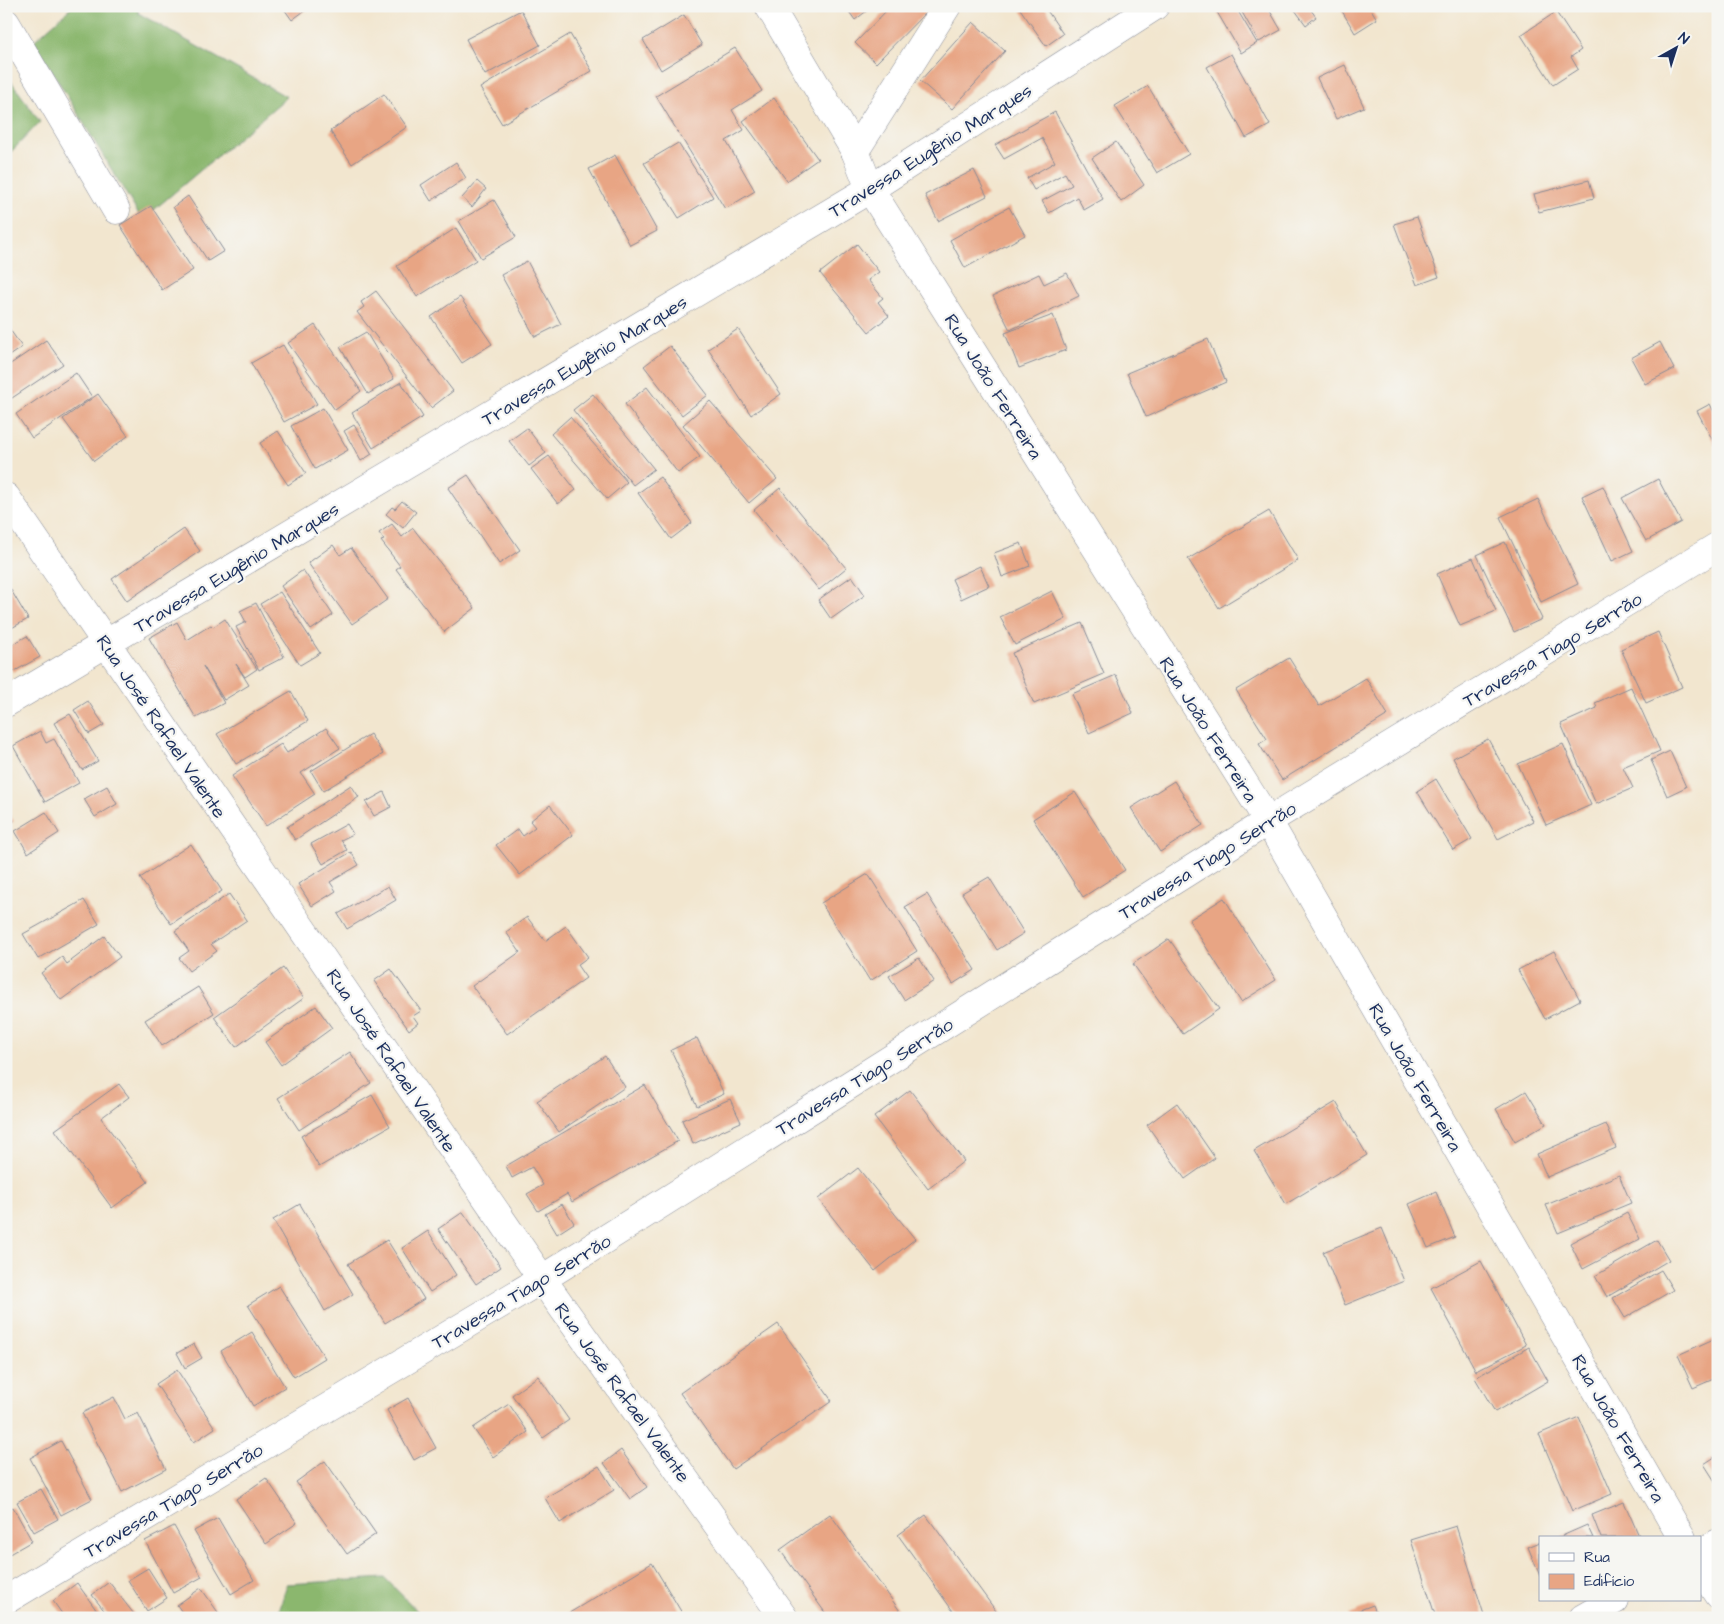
<svg xmlns="http://www.w3.org/2000/svg" width="1724" height="1624" viewBox="0 0 1724 1624" font-family="'Architects Daughter',sans-serif">
	<style>
		.forest { fill: #8bb76e; stroke: #537366 }
		.building { fill: #e8a584 }
		.lines { fill: none; stroke-linecap: round; stroke-linejoin: round }
		.minor-casing { stroke: #868a96; stroke-width: 29 }
		.minor { stroke: #fff; stroke-width: 28 }
		.labels { text-anchor: middle; stroke-width: 4.5; stroke-linejoin: round; paint-order: stroke }
		.street-label { font-size: 19px; fill: #1b2f5e; stroke: #f6f6f2 }
	</style>
	<rect width="100%" height="100%" fill="#f6f6f2"/>
	<filter id="ink" filterUnits="userSpaceOnUse"><feTurbulence type="fractalNoise" baseFrequency=".02" numOctaves="2"/><feDisplacementMap in="SourceGraphic" scale="10" xChannelSelector="R" yChannelSelector="G"/><feConvolveMatrix kernelMatrix="1 2 1 2 8 2 1 2 1" color-interpolation-filters="sRGB"/></filter>
	<filter id="wash" filterUnits="userSpaceOnUse"><feTurbulence type="fractalNoise" baseFrequency=".0096" numOctaves="4" result="noise"/><feDisplacementMap in="SourceGraphic" scale="20" xChannelSelector="R" yChannelSelector="G"/><feGaussianBlur stdDeviation="1.12" result="paint"/><feColorMatrix in="noise" values="0 0 0 0 0 0 0 0 0 0 0 0 0 0 0 0 0 1.4 0 .05"/><feComposite in="paint" operator="in"/></filter>
	<g filter="url(#wash)">
		<rect width="100%" height="100%" fill="#f2e6cf"/>
		<g class="forest">
			<polygon points="73,6 139,6 138,13 287,97 142,220 34,41"/>
			<polygon points="6,74 40,122 6,157"/>
			<polygon points="385,1578 424,1618 277,1618 287,1584"/>
		</g>
		<g id="blocks">
			<g class="building">
				<polygon points="282,6 311,6 292,20"/>
				<polygon points="845,6 873,6 855,20"/>
				<polygon points="891,6 932,6 876,63 855,43"/>
				<polygon points="1018,6 1044,6 1063,34 1046,46"/>
				<polygon points="1228,6 1235,6 1257,43 1241,53 1217,12"/>
				<polygon points="1241,6 1267,6 1281,30 1259,42 1239,7"/>
				<polygon points="1292,6 1308,6 1316,17 1306,25"/>
				<polygon points="1339,6 1369,6 1377,19 1355,33"/>
				<polygon points="521,10 540,45 485,75 466,39"/>
				<polygon points="1556,12 1581,50 1571,57 1578,69 1553,85 1521,35"/>
				<polygon points="684,15 702,45 661,70 643,40"/>
				<polygon points="973,22 1005,51 952,109 920,81"/>
				<polygon points="570,34 592,71 502,124 480,88"/>
				<polygon points="735,48 762,91 732,110 744,130 726,141 755,191 725,209 656,96"/>
				<polygon points="1231,54 1270,125 1246,138 1207,67"/>
				<polygon points="1345,65 1364,107 1336,119 1317,78"/>
				<polygon points="1148,86 1189,154 1157,173 1115,106"/>
				<polygon points="384,94 407,127 352,164 330,131"/>
				<polygon points="774,98 818,159 787,181 743,121"/>
				<polygon points="1055,112 1103,199 1084,210 1077,197 1049,213 1042,201 1072,185 1065,173 1034,190 1027,178 1055,162 1042,138 1004,159 995,145"/>
				<polygon points="1116,142 1144,185 1121,202 1092,158"/>
				<polygon points="678,143 713,197 679,218 644,163"/>
				<polygon points="615,155 657,231 630,245 589,169"/>
				<polygon points="456,162 466,178 431,201 421,185"/>
				<polygon points="974,170 987,196 938,221 925,195"/>
				<polygon points="1589,180 1594,198 1539,212 1534,194"/>
				<polygon points="477,181 486,189 472,207 462,198"/>
				<polygon points="188,196 224,251 208,261 173,207"/>
				<polygon points="494,200 516,237 481,258 459,221"/>
				<polygon points="151,206 193,270 162,290 120,225"/>
				<polygon points="1009,207 1025,235 965,268 950,240"/>
				<polygon points="1417,217 1439,277 1417,285 1394,224"/>
				<polygon points="456,228 476,260 417,297 397,266"/>
				<polygon points="857,244 879,272 868,280 883,298 878,302 889,316 869,332 820,273"/>
				<polygon points="527,261 561,324 535,337 501,275"/>
				<polygon points="1067,273 1079,296 1010,330 993,296 1039,274 1044,284"/>
				<polygon points="376,291 453,391 431,408 357,312 364,307 361,302"/>
				<polygon points="460,297 492,344 462,363 431,317"/>
				<polygon points="1053,315 1066,350 1019,368 1005,333"/>
				<polygon points="6,324 22,347 6,358"/>
				<polygon points="315,325 361,391 335,410 288,343"/>
				<polygon points="738,329 781,394 751,415 708,349"/>
				<polygon points="366,332 394,379 368,394 340,347"/>
				<polygon points="1208,339 1226,382 1146,417 1127,373"/>
				<polygon points="46,340 63,364 6,402 6,367"/>
				<polygon points="1660,342 1674,369 1645,384 1631,358"/>
				<polygon points="283,345 317,404 284,422 251,363"/>
				<polygon points="670,346 708,395 682,415 644,366"/>
				<polygon points="76,373 92,397 32,438 16,414"/>
				<polygon points="401,382 423,417 373,448 352,413"/>
				<polygon points="647,387 700,457 678,473 625,404"/>
				<polygon points="98,394 128,436 94,461 63,419"/>
				<polygon points="593,394 654,469 633,485 573,410"/>
				<polygon points="710,401 777,479 749,503 683,425"/>
				<polygon points="1710,404 1715,414 1718,412 1718,450 1697,411"/>
				<polygon points="323,408 348,450 315,469 291,426"/>
				<polygon points="570,417 627,482 607,499 551,434"/>
				<polygon points="354,425 372,454 361,461 344,431"/>
				<polygon points="527,428 546,453 529,466 509,441"/>
				<polygon points="278,431 306,473 288,485 260,443"/>
				<polygon points="549,456 576,490 558,504 531,469"/>
				<polygon points="468,475 520,550 499,564 448,488"/>
				<polygon points="660,477 692,523 671,539 638,493"/>
				<polygon points="1658,479 1681,522 1646,541 1622,498"/>
				<polygon points="1603,486 1633,551 1612,561 1582,496"/>
				<polygon points="780,488 846,568 819,590 754,510"/>
				<polygon points="1538,499 1578,584 1541,602 1500,517"/>
				<polygon points="402,501 416,512 403,528 386,514 392,507 395,509"/>
				<polygon points="1269,511 1298,560 1219,608 1188,559"/>
				<polygon points="392,524 402,537 413,528 475,608 444,632 396,569 400,566 381,541 384,540 379,533"/>
				<polygon points="184,529 200,551 127,601 112,579"/>
				<polygon points="1505,542 1542,619 1514,632 1477,555"/>
				<polygon points="1021,543 1030,566 1002,577 994,553"/>
				<polygon points="333,545 340,555 351,548 388,599 352,624 308,563"/>
				<polygon points="1473,558 1496,611 1460,626 1437,574"/>
				<polygon points="980,566 989,586 961,599 952,579"/>
				<polygon points="303,570 333,615 311,630 281,586"/>
				<polygon points="852,576 865,595 831,619 818,600"/>
				<polygon points="8,585 28,619 6,631 6,586"/>
				<polygon points="1052,591 1066,619 1015,645 1000,617"/>
				<polygon points="280,592 320,653 300,665 260,604"/>
				<polygon points="256,603 284,657 259,670 236,627 246,622 240,611"/>
				<polygon points="225,619 257,669 245,677 236,664 249,685 224,700 203,666 224,703 196,718 149,638 177,622 187,640 211,625 213,627"/>
				<polygon points="1082,623 1104,674 1034,704 1012,653"/>
				<polygon points="1658,632 1682,687 1646,703 1621,649"/>
				<polygon points="27,636 40,657 13,672 6,661 6,648"/>
				<polygon points="1289,658 1319,706 1366,678 1388,715 1282,780 1259,744 1267,739 1236,690"/>
				<polygon points="1116,675 1133,713 1089,733 1072,694"/>
				<polygon points="1631,687 1660,751 1623,767 1633,788 1596,804 1561,724 1597,708 1595,703"/>
				<polygon points="291,691 308,721 236,764 217,734"/>
				<polygon points="88,701 104,725 89,734 74,710"/>
				<polygon points="70,714 98,761 82,770 54,723"/>
				<polygon points="326,728 340,748 301,773 315,794 266,826 232,776 281,744 287,753"/>
				<polygon points="40,731 46,743 54,739 79,783 45,802 13,746"/>
				<polygon points="370,734 383,754 323,791 311,771"/>
				<polygon points="1488,739 1533,821 1498,839 1453,758"/>
				<polygon points="1563,744 1591,805 1546,825 1518,764"/>
				<polygon points="1670,751 1686,787 1667,796 1651,760"/>
				<polygon points="1436,779 1472,839 1453,850 1417,791"/>
				<polygon points="1174,781 1203,825 1160,852 1131,808"/>
				<polygon points="351,785 359,797 295,840 287,827"/>
				<polygon points="107,786 117,804 95,817 84,799"/>
				<polygon points="384,792 391,807 374,816 366,802"/>
				<polygon points="1075,792 1125,870 1083,897 1033,819"/>
				<polygon points="550,805 573,835 520,875 496,845 518,829 523,836 535,827 530,821"/>
				<polygon points="6,811 14,821 6,827"/>
				<polygon points="46,812 59,833 28,853 15,831"/>
				<polygon points="347,824 353,834 341,840 347,850 323,864 311,844"/>
				<polygon points="191,844 222,891 171,924 140,878"/>
				<polygon points="351,852 359,865 330,882 336,891 312,906 298,884"/>
				<polygon points="868,874 917,951 870,981 821,903"/>
				<polygon points="989,877 1024,933 997,950 962,893"/>
				<polygon points="388,886 396,900 347,929 338,914"/>
				<polygon points="229,894 247,920 211,944 217,951 189,971 179,958 189,951 175,931"/>
				<polygon points="927,894 975,970 953,984 905,907"/>
				<polygon points="1224,898 1276,980 1241,1002 1189,920"/>
				<polygon points="84,900 99,924 38,959 23,934"/>
				<polygon points="527,917 545,941 566,926 588,957 577,965 586,978 507,1034 472,986 520,952 506,932"/>
				<polygon points="104,936 120,957 61,1000 41,973 62,957 67,964"/>
				<polygon points="1169,939 1219,1009 1183,1034 1133,964"/>
				<polygon points="1554,951 1580,1000 1545,1019 1518,970"/>
				<polygon points="919,958 934,981 904,1000 889,976"/>
				<polygon points="283,968 304,998 236,1047 214,1017"/>
				<polygon points="391,969 421,1011 413,1016 418,1023 409,1030 374,981"/>
				<polygon points="198,987 214,1013 162,1046 145,1020"/>
				<polygon points="316,1006 332,1028 281,1065 265,1042"/>
				<polygon points="697,1038 724,1094 697,1106 671,1050"/>
				<polygon points="350,1052 371,1083 299,1130 278,1098"/>
				<polygon points="605,1056 625,1087 559,1132 537,1101"/>
				<polygon points="119,1084 129,1097 101,1118 148,1182 112,1208 55,1130"/>
				<polygon points="645,1085 678,1141 572,1202 567,1194 538,1211 527,1194 543,1185 532,1167 512,1178 506,1166"/>
				<polygon points="910,1090 964,1161 928,1189 874,1117"/>
				<polygon points="1526,1091 1546,1124 1515,1142 1496,1109"/>
				<polygon points="372,1095 390,1126 319,1167 301,1136"/>
				<polygon points="730,1099 741,1122 693,1144 682,1120"/>
				<polygon points="1336,1102 1367,1155 1286,1204 1254,1151"/>
				<polygon points="1177,1103 1215,1158 1185,1179 1147,1125"/>
				<polygon points="1606,1124 1616,1148 1547,1177 1537,1154"/>
				<polygon points="858,1168 915,1239 875,1271 818,1199"/>
				<polygon points="1619,1175 1631,1203 1558,1233 1546,1205"/>
				<polygon points="1436,1192 1455,1237 1428,1248 1409,1204"/>
				<polygon points="300,1204 353,1294 325,1311 273,1220"/>
				<polygon points="562,1204 574,1223 557,1234 545,1214"/>
				<polygon points="463,1212 501,1267 476,1284 438,1229"/>
				<polygon points="1627,1213 1640,1239 1583,1269 1570,1243"/>
				<polygon points="1382,1228 1404,1281 1345,1305 1323,1252"/>
				<polygon points="428,1231 456,1275 430,1292 402,1248"/>
				<polygon points="387,1240 424,1299 385,1323 348,1264"/>
				<polygon points="1657,1240 1669,1260 1607,1297 1595,1276"/>
				<polygon points="1481,1261 1526,1345 1476,1371 1431,1288"/>
				<polygon points="1661,1270 1673,1290 1625,1318 1613,1298"/>
				<polygon points="279,1286 325,1358 294,1377 248,1305"/>
				<polygon points="778,1324 832,1401 733,1469 680,1393"/>
				<polygon points="252,1332 285,1387 253,1406 221,1351"/>
				<polygon points="1718,1337 1718,1377 1693,1388 1678,1355"/>
				<polygon points="194,1344 202,1358 185,1368 177,1353"/>
				<polygon points="1529,1347 1548,1381 1495,1412 1475,1378"/>
				<polygon points="177,1370 215,1428 194,1442 156,1384"/>
				<polygon points="538,1376 569,1420 543,1438 512,1395"/>
				<polygon points="114,1397 125,1419 138,1413 166,1469 122,1492 82,1413"/>
				<polygon points="408,1398 436,1448 414,1460 387,1410"/>
				<polygon points="509,1404 528,1432 493,1457 473,1428"/>
				<polygon points="1579,1417 1612,1494 1572,1511 1539,1434"/>
				<polygon points="61,1441 92,1499 61,1515 30,1458"/>
				<polygon points="621,1450 647,1487 630,1499 604,1463"/>
				<polygon points="1718,1455 1718,1486 1704,1464"/>
				<polygon points="325,1461 376,1534 347,1554 296,1482"/>
				<polygon points="599,1466 614,1490 560,1523 545,1498"/>
				<polygon points="266,1478 297,1523 266,1544 236,1499"/>
				<polygon points="41,1489 58,1519 34,1532 17,1502"/>
				<polygon points="1624,1502 1640,1538 1601,1538 1592,1515"/>
				<polygon points="13,1507 32,1541 6,1556 6,1511"/>
				<polygon points="830,1514 905,1618 829,1618 780,1550"/>
				<polygon points="926,1515 1001,1618 958,1618 898,1535"/>
				<polygon points="218,1518 254,1580 231,1594 194,1531"/>
				<polygon points="1587,1525 1593,1538 1563,1538 1562,1536"/>
				<polygon points="174,1526 202,1577 173,1593 145,1541"/>
				<polygon points="1456,1526 1485,1618 1436,1618 1411,1540"/>
				<polygon points="1540,1542 1540,1576 1528,1547"/>
				<polygon points="652,1563 685,1618 561,1618"/>
				<polygon points="148,1568 167,1598 147,1611 128,1580"/>
				<polygon points="109,1582 137,1618 113,1618 112,1616 110,1618 92,1595"/>
				<polygon points="77,1583 102,1618 65,1618 53,1601"/>
				<polygon points="201,1588 222,1618 186,1618 177,1605"/>
				<polygon points="1373,1605 1378,1618 1351,1618 1349,1614"/>
			</g>
		</g>
	</g>
	<g filter="url(#ink)">
		<use href="#blocks" fill-opacity="0" stroke="#868a96" stroke-width="1"/>
		<g class="lines">
			<g class="minor-casing">
				<g id="minor">
					<polyline points="769,6 855,151 870,189 1268,821 1682,1538"/>
					<polyline points="6,23 116,210"/>
					<polyline points="855,151 947,6"/>
					<polyline points="6,497 542,1279 784,1618"/>
					<polyline points="6,703 870,189 1155,6"/>
					<polyline points="1700,1553 1718,1543"/>
					<polyline points="1700,1568 1718,1595"/>
					<polyline points="6,1600 542,1279 1268,821 1718,546"/>
					<polyline points="1583,1618 1615,1600"/>
				</g>
			</g>
			<use href="#minor" class="minor"/>
		</g>
	</g>
	<g class="labels">
		<g class="street-label">
			<text transform="translate(930 150) rotate(-32)" y="7">Travessa Eugênio Marques</text>
			<text transform="translate(584 360) rotate(-31)" y="7">Travessa Eugênio Marques</text>
			<text transform="translate(994 386) rotate(58)" y="7">Rua João Ferreira</text>
			<text transform="translate(236 567) rotate(-31)" y="7">Travessa Eugênio Marques</text>
			<text transform="translate(1552 649) rotate(-31)" y="7">Travessa Tiago Serrão</text>
			<text transform="translate(162 726) rotate(56)" y="7">Rua José Rafael Valente</text>
			<text transform="translate(1209 729) rotate(58)" y="7">Rua João Ferreira</text>
			<text transform="translate(1207 860) rotate(-32)" y="7">Travessa Tiago Serrão</text>
			<text transform="translate(392 1060) rotate(56)" y="7">Rua José Rafael Valente</text>
			<text transform="translate(864 1076) rotate(-32)" y="7">Travessa Tiago Serrão</text>
			<text transform="translate(1416 1077) rotate(60)" y="7">Rua João Ferreira</text>
			<text transform="translate(521 1291) rotate(-31)" y="7">Travessa Tiago Serrão</text>
			<text transform="translate(623 1392) rotate(54)" y="7">Rua José Rafael Valente</text>
			<text transform="translate(1619 1428) rotate(60)" y="7">Rua João Ferreira</text>
			<text transform="translate(173 1500) rotate(-31)" y="7">Travessa Tiago Serrão</text>
		</g>
	</g>
	<rect width="1724" height="1624" fill="none" stroke="#f6f6f2" stroke-width="25"/>
	<rect x="1539" y="1536" width="162" height="65" fill="#f6f6f2" stroke="#9ea6b7"/>
	<rect x="1549" y="1553" width="25" height="8" fill="#ffffff" stroke="#9ea6b7"/>
	<text x="1584" y="1562" font-size="15" fill="#1b2f5e">Rua</text>
	<rect x="1549" y="1574" width="25" height="15" fill="#e8a584" stroke="#9ea6b7"/>
	<text x="1584" y="1586" font-size="15" fill="#1b2f5e">Edifício</text>
	<g transform="translate(1676 48) rotate(39)" stroke="#f6f6f2" stroke-width="4" paint-order="stroke">
	<path d="M0-4L9 19L0 12L-9 19Z" fill="#1b2f5e"/>
	<text y="-8" font-size="14" font-weight="bold" text-anchor="middle" fill="#1b2f5e">N</text>
	</g>
</svg>
